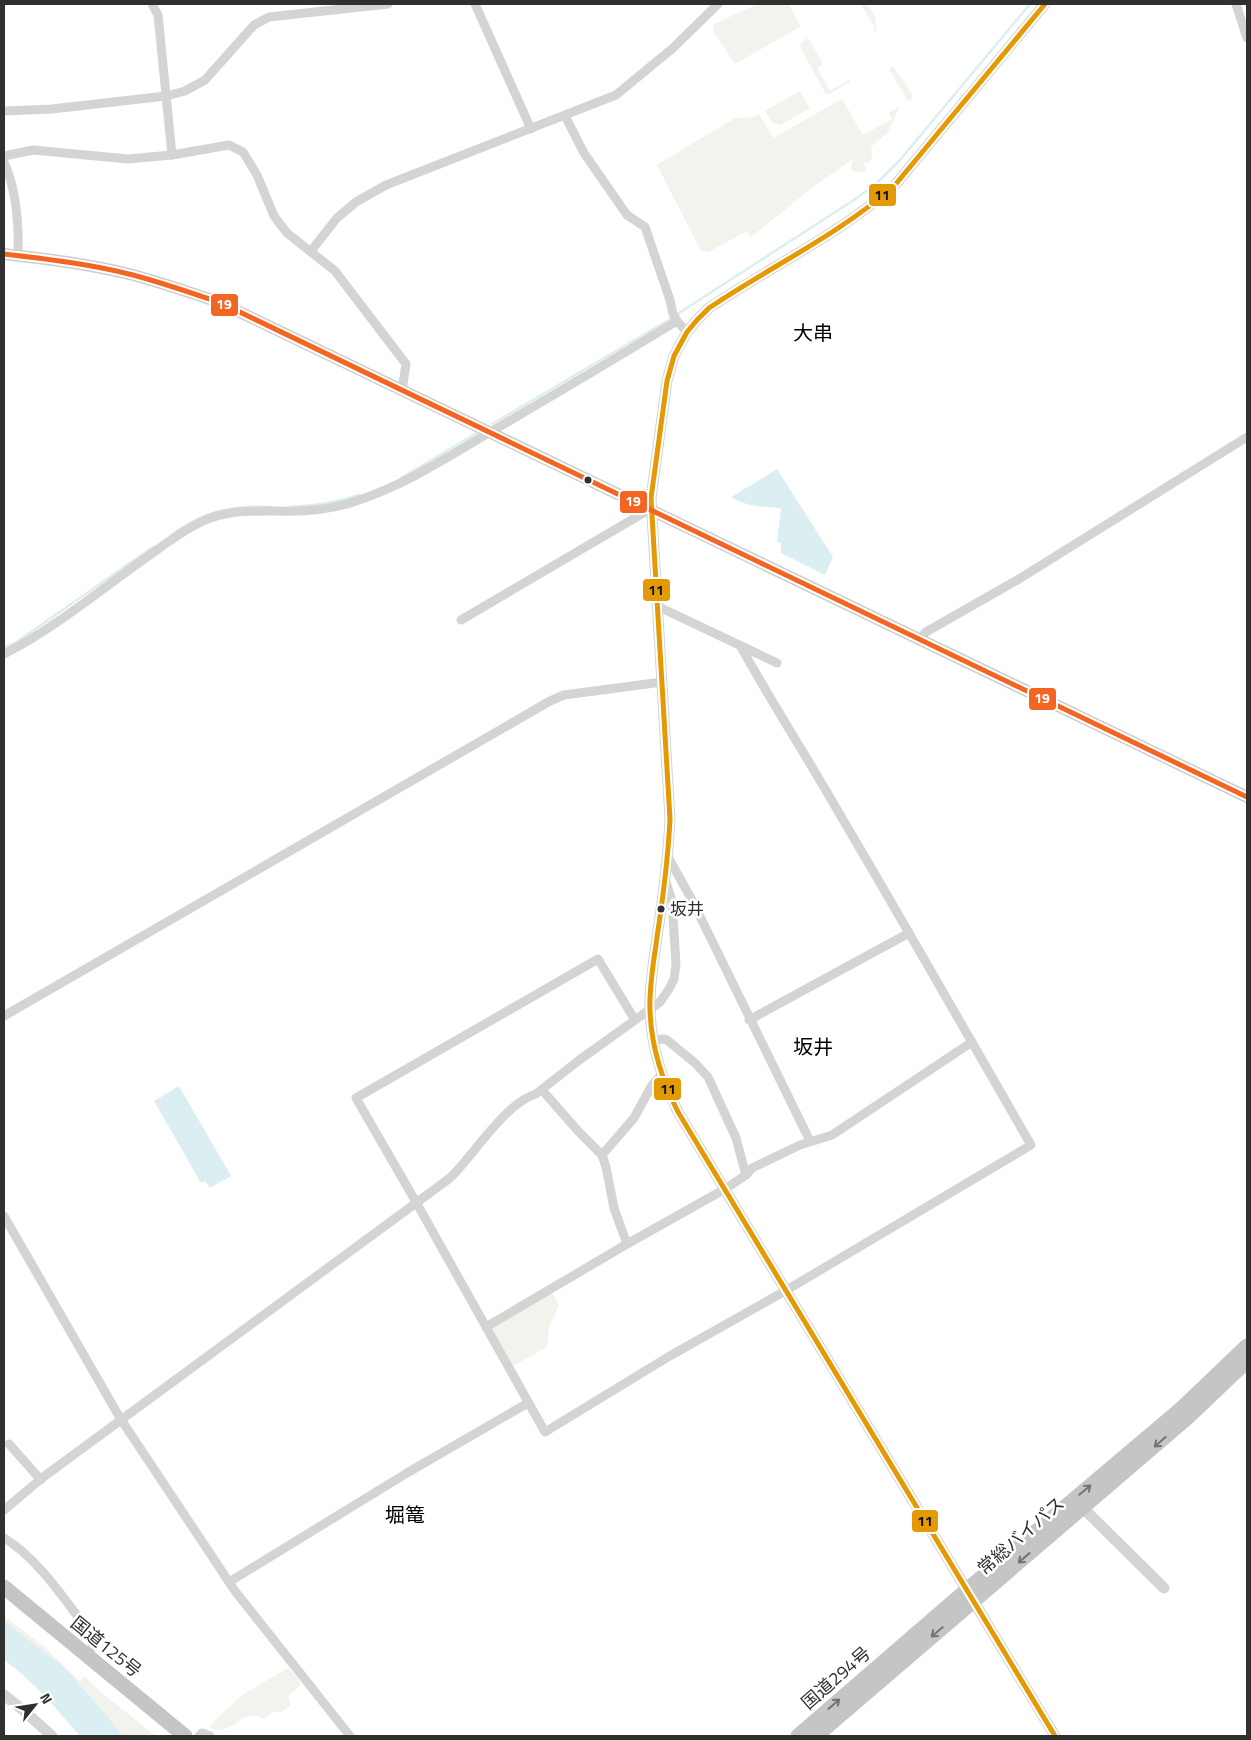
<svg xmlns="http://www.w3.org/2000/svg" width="1251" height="1740" viewBox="0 0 1251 1740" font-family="'Titillium Web','Noto Sans JP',sans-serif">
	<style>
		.green { fill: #f2f3ec }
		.water { fill: #dbeef2 }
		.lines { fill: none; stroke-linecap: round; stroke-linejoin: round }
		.stream { stroke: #dbeef2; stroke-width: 2.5 }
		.minor { stroke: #d4d4d4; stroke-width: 9 }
		.tertiary { stroke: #d4d4d4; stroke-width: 11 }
		.secondary { stroke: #cecece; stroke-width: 12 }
		.trunk { stroke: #c5c5c5; stroke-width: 15 }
		.bus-1-casing { stroke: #fff; stroke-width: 9 }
		.bus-2-casing { stroke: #fff; stroke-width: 9 }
		.bus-1 { stroke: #e39a05; stroke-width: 5 }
		.bus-2 { stroke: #f26522; stroke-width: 5 }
		.oneway { stroke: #737373 }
		.bus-dot { fill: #303030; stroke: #fff; stroke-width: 2 }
		.labels { text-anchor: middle; stroke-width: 5; stroke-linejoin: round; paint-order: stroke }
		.bus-label { font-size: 17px; fill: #303030; stroke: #fff; text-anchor: start }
		.street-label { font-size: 18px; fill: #303030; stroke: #fff }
		.quarter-label { font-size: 20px; fill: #000; stroke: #fff }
		.line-badge { stroke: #fff; stroke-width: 2 }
		.badge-label { font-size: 14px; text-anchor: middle; font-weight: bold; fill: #fff }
		.pale-badge-label { font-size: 14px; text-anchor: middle; font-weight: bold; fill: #111 }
	</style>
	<rect width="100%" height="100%" fill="#fff"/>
	<g class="green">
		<polygon points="758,4 788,4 801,26 735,64 714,32 713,29 714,24"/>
		<polygon points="861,4 867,4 875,17 877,34 873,29 875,28"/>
		<polygon points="808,38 823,64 817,68 830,91 849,80 850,82 829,94 826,94 800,47 801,43"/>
		<polygon points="893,66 913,95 912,99 908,101 889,69"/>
		<polygon points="800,91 810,108 781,125 773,123 765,111"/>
		<polygon points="842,99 863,135 892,119 889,113 900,106 888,132 871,147 872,160 864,163 864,165 867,170 860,172 853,171 851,168 853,159 813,187 751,237 747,231 708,252 701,251 657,165 735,118 754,117 759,114 773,138"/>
		<polygon points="552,1292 559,1305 549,1327 547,1347 511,1367 509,1359 491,1327"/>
		<polygon points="4,1616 46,1648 79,1681 85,1677 104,1695 156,1736 120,1736 4,1625"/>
		<path d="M288 1668 298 1679 301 1685 288 1696 291 1705 280 1713 274 1711 264 1719C241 1705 234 1738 210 1728L211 1724 242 1695Z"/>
	</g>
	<g class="water">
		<path d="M777 469 833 557 825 575 781 553V543L777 542 781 508C764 507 746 507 731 497Z"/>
		<polygon points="179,1086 231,1176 210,1188 205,1181 201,1183 154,1101"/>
		<path d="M4 1621 64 1667 106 1715 122 1736H80C56 1709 33 1680 4 1660Z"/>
	</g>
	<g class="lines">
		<g class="stream">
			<polyline points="676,315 857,198 881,179 900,160 1030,4"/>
			<polyline points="492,424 672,318"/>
			<polyline points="401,478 477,433"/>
			<path d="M290 507C314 506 336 503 359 495"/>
			<path d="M170 536C202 512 230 505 270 507"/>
			<polyline points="4,648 15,643 153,547"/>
		</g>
		<g class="minor">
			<polyline points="152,4 158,15 172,155"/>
			<polyline points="475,4 531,129"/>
			<polyline points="1236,4 1247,38"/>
			<polyline points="4,111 52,109 166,96 185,91 205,80 254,25 269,17 388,4"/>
			<polyline points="565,116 584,153 627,215 645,227 670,300 673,314 677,321"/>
			<polyline points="4,156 33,150 128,159 172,155 229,145 243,152 257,175 274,216 287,233 335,271 406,364 402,390"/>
			<path d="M4 162C17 191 19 225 18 256"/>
			<polyline points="311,251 337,218 356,202 386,185 616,95 673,48 718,4"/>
			<polyline points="657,606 777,663"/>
			<polyline points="461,620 650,509"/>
			<polyline points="920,639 926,632 1019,579 1247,437"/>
			<path d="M4 654C55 628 100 590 147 557 164 545 182 531 201 522 225 510 251 511 276 511 303 512 331 510 356 501 405 485 448 457 492 431 554 395 616 358 677 321L687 332"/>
			<polyline points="668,857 692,900 810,1141"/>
			<polyline points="4,1016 550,701 564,695 662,682"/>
			<path d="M635 1020 598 959 356 1098 416 1202 545 1432 668 1357 785 1291 1031 1145C967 1034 904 923 839 813 807 757 772 703 741 647"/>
			<polyline points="749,1020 909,933"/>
			<polyline points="542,1090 578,1131 602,1155 606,1167 614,1208 627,1244"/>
			<polyline points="602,1155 634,1118 652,1085 662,1074"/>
			<polyline points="746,1175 752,1168 800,1145 832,1135 972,1042"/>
			<polyline points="4,1216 120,1418 235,1591 350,1736"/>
			<polyline points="486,1327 627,1244 725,1189 746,1175 736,1138 708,1077 695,1063 667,1040 664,1039 653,1040"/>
			<polyline points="9,1444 41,1480"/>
			<path d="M4 1510 42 1478 450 1178C473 1156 505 1103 536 1094L578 1061 660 1002 669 989 674 979 676 964 672 901 666 882"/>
			<path d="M4 1538C39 1559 66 1602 91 1634 96 1642 91 1649 87 1656"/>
			<polyline points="229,1582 407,1473 528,1403"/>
			<polyline points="199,1736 202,1733 210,1736"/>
		</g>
		<g class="tertiary">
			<path d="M1045 4 895 185C839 235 771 266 709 308L697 320 687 332 674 356 667 381 651 498 670 819C668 859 663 898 657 937 654 961 649 985 650 1010 651 1046 662 1080 678 1112L1055 1736"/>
			<polyline points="1083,1508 1164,1588"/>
			<polyline points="4,1695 23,1710 52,1736"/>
		</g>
		<path class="secondary" d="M4 254C47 259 90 264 133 275 163 283 192 293 221 303L1247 797"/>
		<g class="trunk">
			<polyline points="4,1587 185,1736"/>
			<polyline points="798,1736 968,1589 1181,1409 1247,1346"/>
			<polyline points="816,1736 1188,1417 1247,1361"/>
		</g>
		<g class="bus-1-casing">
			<path id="bus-1" d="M1045 4 895 185C839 235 771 266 709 308L697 320 687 332 674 356 667 381 651 498 670 819C668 859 663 898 657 937 654 961 649 985 650 1010 651 1046 662 1080 678 1112L1055 1736"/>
		</g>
		<g class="bus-2-casing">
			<path id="bus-2" d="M4 254C47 259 90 264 133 275 163 283 192 293 221 303L1247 797"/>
		</g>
		<use href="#bus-1" class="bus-1"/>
		<use href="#bus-2" class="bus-2"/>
	</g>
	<defs><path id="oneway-shaft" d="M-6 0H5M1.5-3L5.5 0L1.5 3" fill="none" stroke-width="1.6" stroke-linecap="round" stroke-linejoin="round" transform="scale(1.25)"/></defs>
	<g class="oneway">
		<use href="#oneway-shaft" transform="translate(1160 1442) rotate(139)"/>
		<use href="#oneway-shaft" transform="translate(1085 1490) rotate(-40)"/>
		<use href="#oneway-shaft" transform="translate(1024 1558) rotate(139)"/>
		<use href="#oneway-shaft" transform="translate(937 1632) rotate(140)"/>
		<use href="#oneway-shaft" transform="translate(834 1704) rotate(-41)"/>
	</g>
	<g class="bus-dot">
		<circle cx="588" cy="480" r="4.5"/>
		<circle cx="661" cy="909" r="4.5"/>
	</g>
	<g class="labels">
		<g class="bus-label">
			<text x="670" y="915">坂井</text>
		</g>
		<g class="street-label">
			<text transform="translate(1021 1536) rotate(-41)" y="6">常総バイパス</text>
			<text transform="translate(106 1647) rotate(39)" y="6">国道125号</text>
			<text transform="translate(836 1678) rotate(-41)" y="6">国道294号</text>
		</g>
		<g class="quarter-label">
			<text x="813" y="340">大串</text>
			<text x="813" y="1054">坂井</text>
			<text x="405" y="1522">堀篭</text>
		</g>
	</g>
	<g class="line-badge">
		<rect x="868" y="183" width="29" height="24" rx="5" fill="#e39a05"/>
		<rect x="210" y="293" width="29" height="24" rx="5" fill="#f26522"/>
		<rect x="619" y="490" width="29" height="24" rx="5" fill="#f26522"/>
		<rect x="642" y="578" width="29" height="24" rx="5" fill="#e39a05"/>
		<rect x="1028" y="687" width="29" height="24" rx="5" fill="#f26522"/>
		<rect x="653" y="1077" width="29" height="24" rx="5" fill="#e39a05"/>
		<rect x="911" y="1509" width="28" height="24" rx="5" fill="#e39a05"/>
	</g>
	<g class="badge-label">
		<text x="224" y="309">19</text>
		<text x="633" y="506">19</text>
		<text x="1042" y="703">19</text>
	</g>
	<g class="pale-badge-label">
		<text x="882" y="200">11</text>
		<text x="656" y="595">11</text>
		<text x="668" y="1094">11</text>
		<text x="925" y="1526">11</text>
	</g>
	<rect width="1251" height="1740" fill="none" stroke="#303030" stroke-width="10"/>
	<g transform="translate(35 1705) rotate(60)" stroke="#ffffff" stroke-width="4" paint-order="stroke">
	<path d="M0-4L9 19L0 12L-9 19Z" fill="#303030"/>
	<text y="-8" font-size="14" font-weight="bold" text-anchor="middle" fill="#303030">N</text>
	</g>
</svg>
